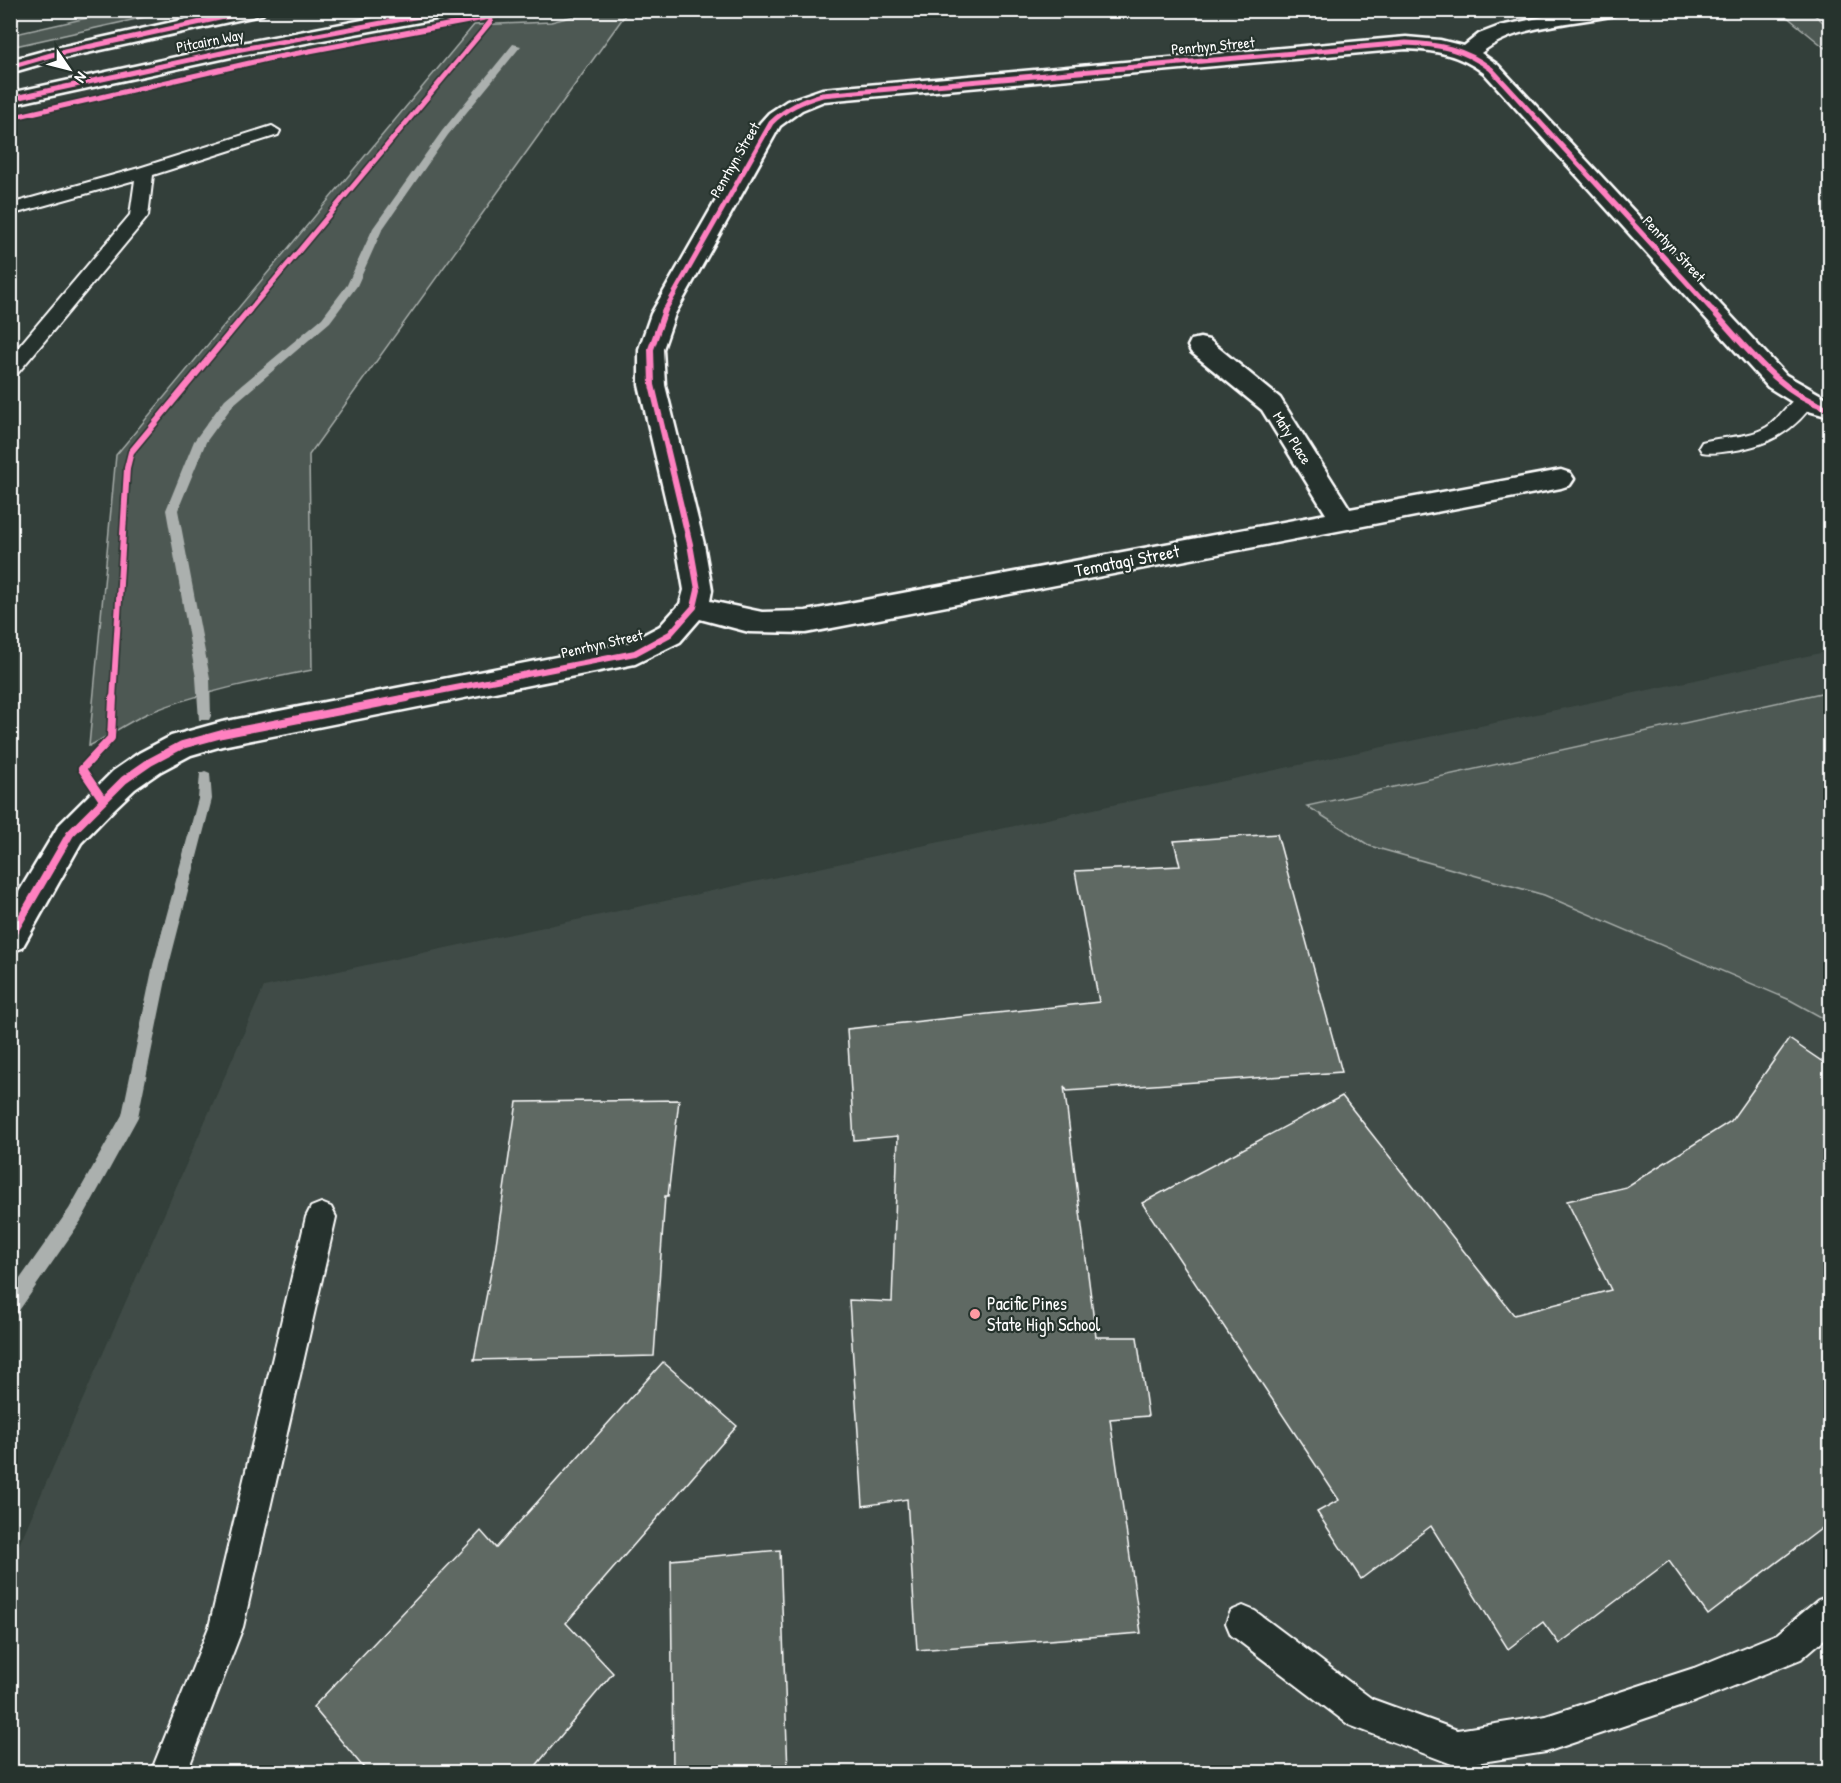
<svg xmlns="http://www.w3.org/2000/svg" width="1841" height="1783" viewBox="0 0 1841 1783" font-family="'Patrick Hand',sans-serif">
	<style>
		.built { fill: #404c47 }
		.green { fill: #4d5853; stroke: #a6aca9; stroke-width: 1.5 }
		.lines { fill: none; stroke-linecap: round; stroke-linejoin: round }
		.stream { fill: #abb0ae; fill-rule: evenodd }
		.building { fill: #5f6964; stroke: #fff; stroke-width: 1.5 }
		.lane-casing { stroke: #fff; stroke-width: 4 }
		.street-casing { stroke: #fff; stroke-width: 5 }
		.secondary-casing { stroke: #fff; stroke-width: 5 }
		.lane { fill: #26332d; fill-rule: evenodd }
		.street { fill: #26332d; fill-rule: evenodd }
		.secondary { fill: #26332d; fill-rule: evenodd }
		.cycleway-far2-casing { stroke: #26332d; stroke-width: 8 }
		.cycleway-far1-casing { stroke: #26332d; stroke-width: 9 }
		.cycleway-casing { stroke: #26332d; stroke-width: 11 }
		.cycleway-far2 { stroke: #ff80c0; stroke-width: 5 }
		.cycleway-far1 { stroke: #ff80c0; stroke-width: 6 }
		.cycleway { stroke: #ff80c0; stroke-width: 8 }
		.poi-dot { fill: #ff9aa2; stroke: #26332d; stroke-width: 2 }
		.labels { text-anchor: middle; stroke-width: 4.5; stroke-linejoin: round; paint-order: stroke }
		.far-street-label { font-size: 15px; fill: #fff; stroke: #26332d }
		.street-label { font-size: 18px; fill: #fff; stroke: #26332d }
		.poi-label { font-size: 18px; fill: #fff; stroke: #26332d; text-anchor: start }
	</style>
	<rect width="100%" height="100%" fill="#333f3a"/>
	<filter id="ink" filterUnits="userSpaceOnUse"><feTurbulence type="fractalNoise" baseFrequency=".0167" numOctaves="2"/><feDisplacementMap in="SourceGraphic" scale="12" xChannelSelector="R" yChannelSelector="G"/><feConvolveMatrix kernelMatrix="1 2 1 2 8 2 1 2 1" color-interpolation-filters="sRGB"/></filter>
	<g filter="url(#ink)">
		<polygon class="built" points="1830,651 1830,1772 11,1772 11,1563 264,987"/>
		<g class="green">
			<path d="M598 10 655 11 625 15 309 455 312 670C256 681 200 692 146 714 127 723 108 736 89 746L116 455 474 25 551 22Z"/>
			<polygon points="118,11 172,11 11,47 11,35"/>
			<polygon points="1780,11 1810,11 1830,28 1830,52"/>
			<polygon points="1830,691 1830,1022 1790,1000 1544,895 1370,846 1307,806"/>
		</g>
		<g class="lines">
			<g class="stream">
				<polygon points="513,44 521,46 448,135 382,230 357,286 330,322 233,405 206,442 178,510 210,678 211,716 209,720 199,720 196,678 166,510 194,441 225,399 322,318 347,285 373,228 442,131"/>
				<polygon points="205,771 210,773 212,799 169,965 138,1117 81,1221 16,1315 10,1318 10,1293 69,1209 122,1115 153,965 198,799 200,773"/>
			</g>
		</g>
		<g class="building">
			<polygon points="1277,834 1342,1072 1067,1091 1064,1086 1096,1337 1137,1337 1148,1416 1110,1419 1141,1633 917,1650 907,1499 863,1506 849,1300 892,1302 898,1136 854,1140 847,1029 1099,1002 1075,871 1180,866 1174,841"/>
			<polygon points="1789,1039 1830,1067 1830,1522 1708,1615 1669,1561 1559,1644 1543,1622 1508,1649 1431,1526 1361,1579 1317,1512 1339,1500 1142,1203 1342,1096 1514,1315 1611,1290 1567,1201 1626,1187 1731,1121"/>
			<polygon points="679,1100 668,1196 665,1196 654,1356 474,1360 495,1251 517,1102"/>
			<polygon points="663,1362 737,1426 566,1623 613,1673 530,1773 368,1773 313,1707 481,1531 496,1548"/>
			<polygon points="780,1550 788,1773 673,1773 671,1560"/>
		</g>
		<g class="lines">
			<g class="lane-casing">
				<g id="lane">
					<polygon points="272,126 280,131 278,135 153,175 148,216 145,220 17,374 10,376 10,357 130,215 135,180 10,215 10,204 139,168"/>
					<path d="M1806 393 1813 394 1816 399C1795 432 1767 446 1730 451 1720 452 1711 454 1702 452L1699 447 1702 442C1723 436 1747 439 1767 427 1781 418 1790 397 1806 393Z"/>
					<polygon points="321,1203 331,1207 336,1217 243,1627 187,1772 151,1772 209,1627 306,1217 311,1207"/>
					<polygon points="1830,1595 1830,1634 1801,1659 1694,1702 1546,1752 1457,1766 1349,1725 1231,1635 1226,1623 1231,1611 1243,1606 1255,1611 1372,1699 1457,1730 1546,1716 1694,1668 1777,1634 1818,1600"/>
				</g>
			</g>
			<g class="street-casing">
				<path id="street" d="M1577 10H1619L1617 14 1610 16C1570 24 1512 26 1481 53L1498 65 1786 375 1830 400V417L1805 410 1768 387 1484 73C1460 55 1436 50 1406 49L824 101 802 110 780 126 675 314 663 349 665 385 704 544 712 590 710 601 762 612 806 611 1326 514 1262 410 1191 352 1188 346 1191 340 1200 338 1209 340 1280 398 1350 509 1561 470 1570 473 1574 479 1570 485 1561 488 806 633 749 632 700 619 680 642 635 664 222 746 191 755 161 771 135 789 114 809 81 843 22 948 10 952V907L59 825 113 771 139 753 171 736 222 722 628 643 660 626 680 604 684 590 676 544 639 385V349L651 314 760 123 769 113 787 101 822 89 1406 37 1440 40 1464 46 1479 34 1500 26Z"/>
			</g>
			<g class="secondary-casing">
				<g id="secondary">
					<polygon points="227,10 265,10 263,14 256,16 55,60 10,73 10,60 51,49"/>
					<polygon points="415,10 461,10 459,14 452,16 231,57 10,105 10,93 231,45"/>
				</g>
			</g>
			<use href="#lane" class="lane"/>
			<use href="#street" class="street"/>
			<use href="#secondary" class="secondary"/>
			<g class="cycleway-far2-casing">
				<g id="cycleway-far2">
					<polyline points="10,67 51,55 256,10"/>
					<polyline points="10,99 231,51 452,10"/>
					<polyline points="10,118 267,59 527,10"/>
					<polyline points="248,312 491,21 490,16"/>
					<path d="M664 312 771 123C786 108 802 101 822 95L1406 43C1438 44 1465 49 1491 69L1714 312"/>
				</g>
			</g>
			<g class="cycleway-far1-casing">
				<g id="cycleway-far1">
					<path d="M1712 310C1747 348 1779 393 1830 409"/>
					<polyline points="113,699 127,468 131,452 249,310"/>
					<polyline points="399,699 635,653 670,634 694,607 698,590 690,544 652,385 651,349 665,310"/>
				</g>
			</g>
			<g class="cycleway-casing">
				<g id="cycleway">
					<polyline points="103,800 82,769 111,738 113,698"/>
					<polyline points="10,938 70,834 124,780 150,762 182,745 222,734 407,698"/>
				</g>
			</g>
			<use href="#cycleway-far2" class="cycleway-far2"/>
			<use href="#cycleway-far1" class="cycleway-far1"/>
			<use href="#cycleway" class="cycleway"/>
		</g>
	</g>
	<circle class="poi-dot" cx="975" cy="1314" r="6"/>
	<g class="labels">
		<g class="far-street-label">
			<text transform="translate(210 41) rotate(-11)" y="5">Pitcairn Way</text>
			<text transform="translate(1213 46) rotate(-5)" y="5">Penrhyn Street</text>
			<text transform="translate(735 160) rotate(-60)" y="5">Penrhyn Street</text>
			<text transform="translate(1674 249) rotate(47)" y="5">Penrhyn Street</text>
			<text transform="translate(1292 438) rotate(58)" y="5">Maty Place</text>
			<text transform="translate(602 644) rotate(-13)" y="5">Penrhyn Street</text>
		</g>
		<g class="street-label">
			<text transform="translate(1127 561) rotate(-11)" y="6">Tematagi Street</text>
		</g>
		<g class="poi-label">
			<text x="987" y="1310">Pacific Pines<tspan x="987" dy="21">State High School</tspan></text>
		</g>
	</g>
	<rect width="1841" height="1783" fill="none" stroke="#26332d" stroke-width="36"/>
	<rect x="18" y="18" width="1805" height="1747" fill="none" stroke="#fff" stroke-width="2" filter="url(#ink)"/>
	<g transform="translate(69 69) rotate(125)" stroke="#26332d" stroke-width="4.5" paint-order="stroke">
	<path d="M0-4.5L10 22L0 15L-10 22Z" fill="#ffffff"/>
	<text y="-9" font-size="16" font-weight="bold" text-anchor="middle" fill="#ffffff">N</text>
	</g>
</svg>
